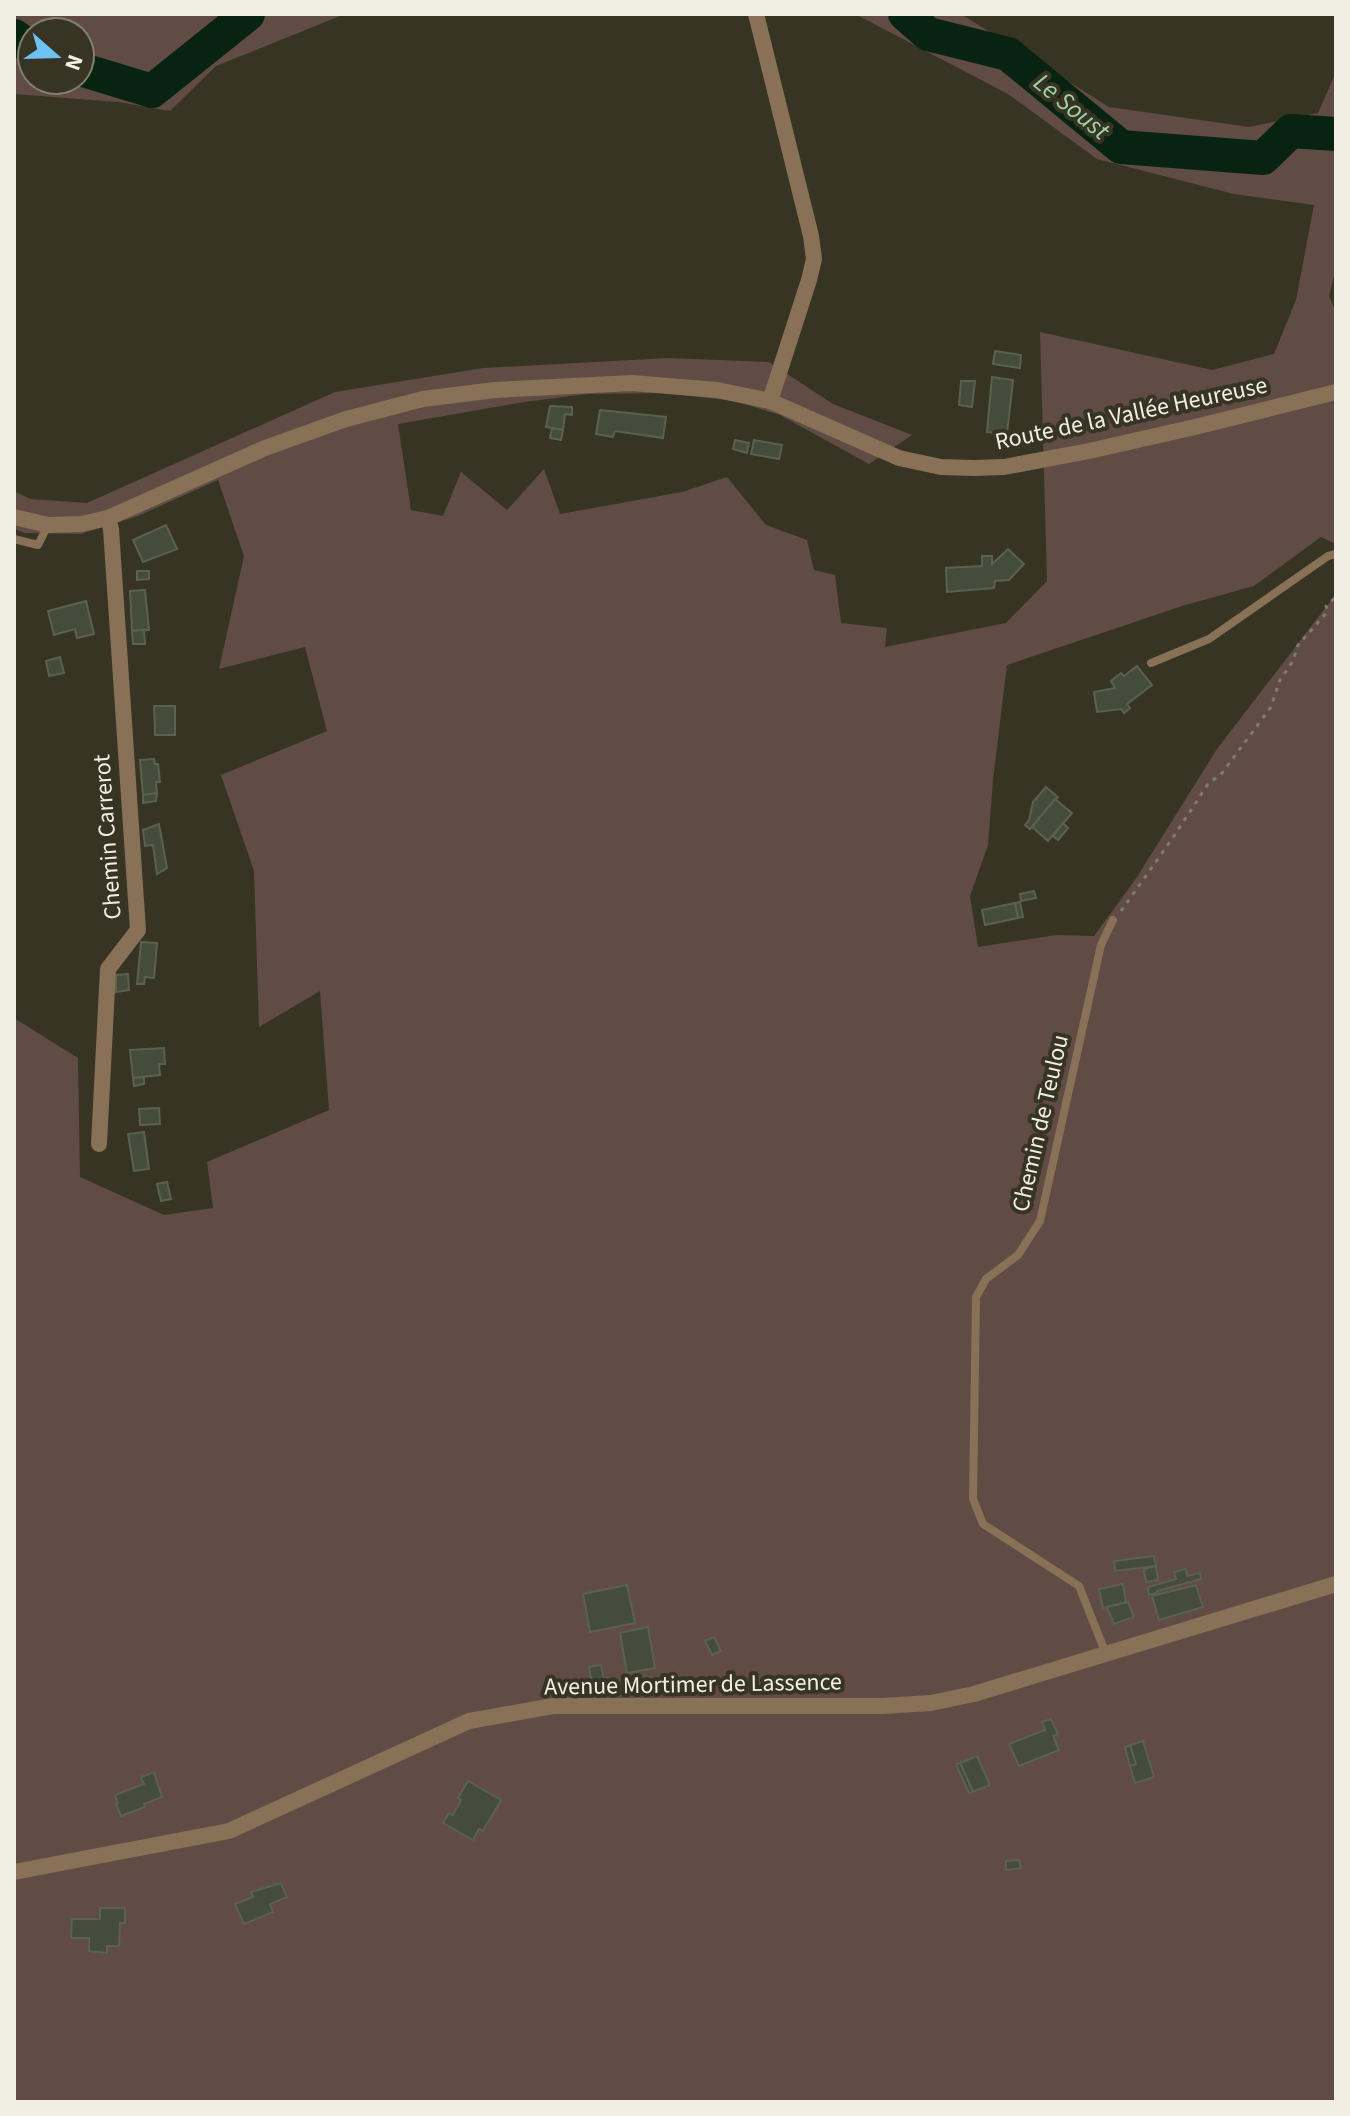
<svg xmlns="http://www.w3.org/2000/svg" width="1350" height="2116" viewBox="0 0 1350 2116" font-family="'Source Sans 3',sans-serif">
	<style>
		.green { fill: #604c44; fill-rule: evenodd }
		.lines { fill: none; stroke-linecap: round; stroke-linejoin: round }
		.river { stroke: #082312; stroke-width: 34 }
		.building { fill: #464c3c; stroke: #5a614f; stroke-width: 2 }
		.path { stroke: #7f7c6e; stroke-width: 3; stroke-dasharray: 4 6; stroke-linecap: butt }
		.service { stroke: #887156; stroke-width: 8 }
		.minor { stroke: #887156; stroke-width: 16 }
		.tertiary { stroke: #887156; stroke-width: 16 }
		.labels { text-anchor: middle; stroke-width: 8; stroke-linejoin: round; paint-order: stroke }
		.street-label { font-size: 24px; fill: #f1efe4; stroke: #373423 }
		.water-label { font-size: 26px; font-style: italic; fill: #9ed3ac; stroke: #373423 }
	</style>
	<rect width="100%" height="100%" fill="#373423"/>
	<g class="green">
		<path d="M14 14H345L216 66 170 111 118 102 14 94ZM80 32V80H32V32Z"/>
		<polygon points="855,14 961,14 1109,107 1249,127 1318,113 1336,72 1336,268 1329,296 1336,313 1336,544 1321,537 1254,586 1182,606 1007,665 993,780 988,845 970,896 978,947 1056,935 1094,936 1135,880 1217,749 1336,594 1336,2102 14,2102 14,1018 78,1058 80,1177 164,1215 213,1208 207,1162 329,1110 320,991 259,1027 254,871 221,775 327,731 305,647 219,669 244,556 218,480 138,516 81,534 25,533 14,529 14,491 30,499 87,503 335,392 483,368 668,358 769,362 833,404 912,435 869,464 780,415 735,401 664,393 587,394 524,402 398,424 411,510 443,516 461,472 507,510 544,469 560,514 682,492 727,477 766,525 807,540 814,570 835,575 841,623 887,628 885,647 1006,623 1047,581 1040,332 1212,370 1274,354 1296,300 1314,205 1234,194 1097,159 1008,94"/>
	</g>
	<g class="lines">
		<g class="river">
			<polyline points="905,14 928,34 1008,54 1121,147 1263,158 1291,131 1336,134"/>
			<polyline points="14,36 32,48"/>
			<polyline points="80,69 152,91 248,14"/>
		</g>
	</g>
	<g class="building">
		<polygon points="995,351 1021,355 1020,368 993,364"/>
		<polygon points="992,377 1013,380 1007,434 987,432"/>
		<polygon points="961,381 975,381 972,407 959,405"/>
		<polygon points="550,406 572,407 572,415 565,414 563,430 546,427"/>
		<polygon points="600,410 666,417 663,438 615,431 613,437 596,434"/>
		<polygon points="552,428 563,430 561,440 550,438"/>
		<polygon points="735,440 749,443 747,453 733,449"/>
		<polygon points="754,440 782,445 779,459 751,454"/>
		<polygon points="166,525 177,549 143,562 133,540"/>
		<polygon points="1008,549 1024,564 1009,580 995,581 994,588 947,592 946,568 982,566 982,556 992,556 992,564"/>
		<polygon points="137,571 149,571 149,579 137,580"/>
		<polygon points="145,590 149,630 132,631 130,591"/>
		<polygon points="86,601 94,634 77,638 75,629 54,635 48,611"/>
		<polygon points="144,630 145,644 133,644 132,631"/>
		<polygon points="60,657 64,673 49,676 46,661"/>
		<polygon points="1137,666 1152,685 1127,704 1130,708 1124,713 1121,709 1097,712 1094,692 1115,688 1111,681 1121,673 1124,676"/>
		<polygon points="154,706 175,706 175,735 155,735"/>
		<polygon points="154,759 155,764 158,764 160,782 156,782 157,793 143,795 140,760"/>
		<polygon points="1046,787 1058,797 1030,829 1025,825 1029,820 1033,802"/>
		<polygon points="157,793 156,801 143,803 143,795"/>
		<polygon points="1055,799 1072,813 1048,841 1032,827"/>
		<polygon points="1063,823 1068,828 1058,840 1053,836"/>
		<polygon points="159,824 167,868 157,874 153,845 145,846 143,830"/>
		<polygon points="1034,891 1036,898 1021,901 1020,894"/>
		<polygon points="1020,902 1023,917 1018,918 1015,903"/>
		<polygon points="1015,903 1018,918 985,925 982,910"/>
		<polygon points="141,942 157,943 154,978 145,977 144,984 137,984"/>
		<polygon points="128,974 129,990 116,992 116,975"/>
		<polygon points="164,1048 165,1064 159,1064 160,1075 133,1078 130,1050"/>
		<polygon points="144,1077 144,1084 134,1086 133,1078"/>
		<polygon points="159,1108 160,1124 140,1125 139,1109"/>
		<polygon points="144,1132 149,1169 134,1171 128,1134"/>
		<polygon points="167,1182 171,1199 161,1201 157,1184"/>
		<polygon points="1154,1556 1156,1566 1115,1571 1114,1561"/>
		<polygon points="1156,1566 1158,1580 1146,1582 1144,1569"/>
		<polygon points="1186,1569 1187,1576 1200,1573 1201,1579 1157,1591 1157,1593 1149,1595 1148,1587 1176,1579 1174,1572"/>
		<polygon points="1123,1584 1126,1602 1103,1608 1099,1589"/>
		<polygon points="627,1585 635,1623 590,1632 583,1594"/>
		<polygon points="1196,1585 1203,1607 1159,1620 1152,1596"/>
		<polygon points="1128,1602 1134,1617 1114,1624 1107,1607"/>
		<polygon points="648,1627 655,1668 627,1673 620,1633"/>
		<polygon points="714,1637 721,1651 712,1655 705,1641"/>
		<polygon points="601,1665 606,1690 593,1690 589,1667"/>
		<polygon points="644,1677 660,1678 661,1691 644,1691"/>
		<polygon points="1051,1719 1058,1734 1053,1736 1059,1750 1019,1766 1009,1744 1045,1730 1042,1722"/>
		<polygon points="1143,1741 1154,1777 1135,1783 1130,1766 1136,1764 1130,1745"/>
		<polygon points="1130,1745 1136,1764 1130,1766 1125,1747"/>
		<polygon points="977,1756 990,1785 973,1792 960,1763"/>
		<polygon points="960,1763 973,1792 969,1793 956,1764"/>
		<polygon points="154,1772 162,1797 144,1804 145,1807 121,1816 116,1804 118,1803 115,1795 144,1784 141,1777"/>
		<polygon points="468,1781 501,1800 483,1831 479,1829 473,1840 443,1823 449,1813 453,1815 461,1800 458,1798"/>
		<polygon points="1019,1860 1021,1868 1006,1870 1006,1861"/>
		<polygon points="281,1883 287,1897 270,1904 273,1912 244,1924 235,1904 253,1897 251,1892"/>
		<polygon points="100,1908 125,1908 125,1923 120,1923 119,1946 107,1946 107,1953 89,1951 89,1938 71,1938 72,1919 100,1919"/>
	</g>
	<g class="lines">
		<polyline class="path" points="1121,911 1172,839 1208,784 1222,773 1271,707 1280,680 1293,661 1298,645 1328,611 1326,606 1336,597"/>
		<g class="service">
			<polyline points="14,539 38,545 48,525"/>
			<polyline points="1151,663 1209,639 1328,556 1336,554"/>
			<polyline points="1106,1654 1079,1586 983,1524 973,1499 976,1297 986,1279 1018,1255 1040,1221 1101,945 1113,920"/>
		</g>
		<g class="minor">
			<polyline points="756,14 811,236 814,259 809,280 770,401"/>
			<polyline points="99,1144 108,969 138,930 111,529 108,518"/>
		</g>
		<g class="tertiary">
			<polyline points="14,517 48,525 81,524 108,518 265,448 346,419 423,399 495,390 632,383 717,390 770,401 899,458 941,467 974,468 1004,467 1089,451 1195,427 1336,392"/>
			<polyline points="14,1872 229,1831 469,1721 553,1706 883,1706 931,1703 974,1694 1336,1584"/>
		</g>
	</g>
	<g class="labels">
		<g class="street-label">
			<text transform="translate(1131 413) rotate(-12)" y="8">Route de la Vallée Heureuse</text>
			<text transform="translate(107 837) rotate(-94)" y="8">Chemin Carrerot</text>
			<text transform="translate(1040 1123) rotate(-77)" y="8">Chemin de Teulou</text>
			<text transform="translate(693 1684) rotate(-1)" y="8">Avenue Mortimer de Lassence</text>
		</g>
		<g class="water-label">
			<text transform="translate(1072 106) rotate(39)" y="9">Le Soust</text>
		</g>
	</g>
	<rect width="1350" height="2116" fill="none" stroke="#f1efe4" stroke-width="32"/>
	<g transform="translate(56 56) rotate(110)"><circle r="38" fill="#373423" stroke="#817f70" stroke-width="2"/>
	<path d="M0-6L14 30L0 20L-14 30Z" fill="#6dc2f3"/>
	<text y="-12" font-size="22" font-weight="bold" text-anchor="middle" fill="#f1efe4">N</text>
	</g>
</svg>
